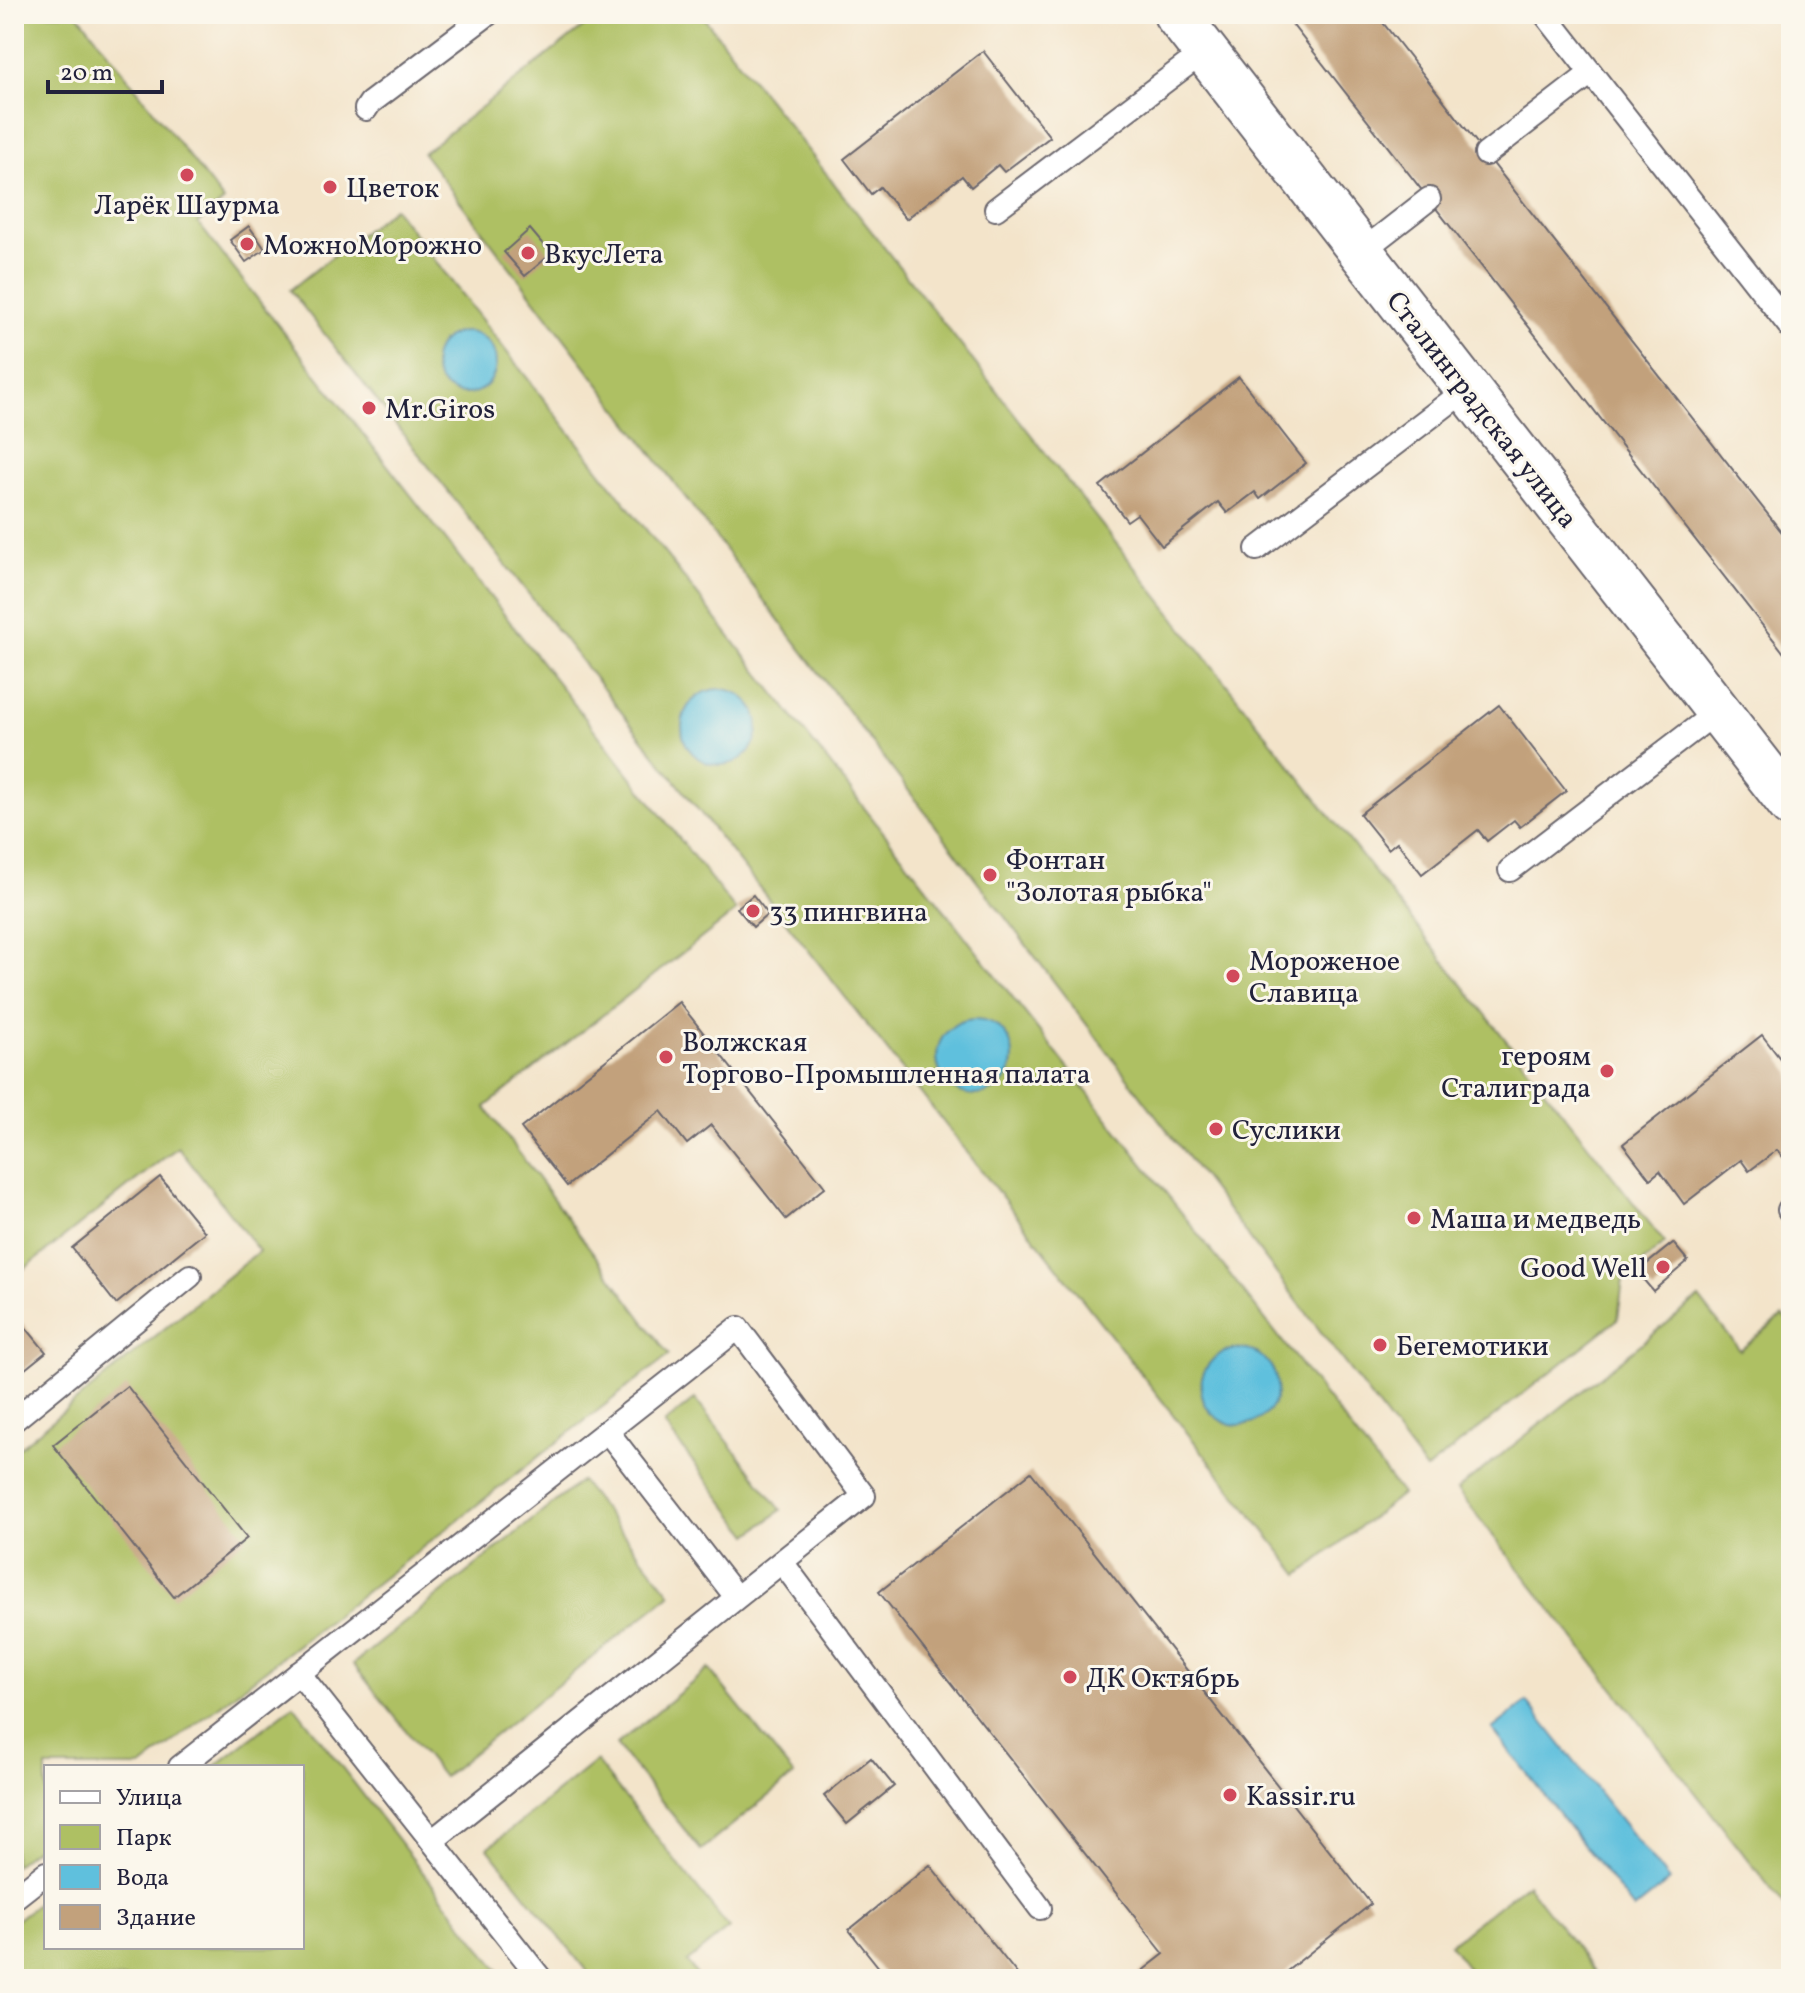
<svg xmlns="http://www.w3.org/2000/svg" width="1805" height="1993" viewBox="0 0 1805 1993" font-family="Vollkorn,serif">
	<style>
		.green { fill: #aec063; stroke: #68714f; stroke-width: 2 }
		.water { fill: #5fc0dd; stroke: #40718c; stroke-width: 2 }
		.building { fill: #c2a17c }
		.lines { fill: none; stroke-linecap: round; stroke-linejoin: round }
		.service-casing { stroke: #6b666d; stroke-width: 26 }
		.tertiary-casing { stroke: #6b666d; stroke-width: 48 }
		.service { stroke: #fff; stroke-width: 22 }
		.tertiary { stroke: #fff; stroke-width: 44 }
		.poi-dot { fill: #d1495b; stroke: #fbf7ec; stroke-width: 3 }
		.labels { text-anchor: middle; stroke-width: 6; stroke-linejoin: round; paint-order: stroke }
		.poi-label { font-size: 28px; fill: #22223b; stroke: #fbf7ec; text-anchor: start }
		.street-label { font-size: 28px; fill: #22223b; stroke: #fbf7ec }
	</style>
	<rect width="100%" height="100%" fill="#fbf7ec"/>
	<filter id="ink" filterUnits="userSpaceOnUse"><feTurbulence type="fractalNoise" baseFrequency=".0125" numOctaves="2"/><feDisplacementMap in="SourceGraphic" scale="16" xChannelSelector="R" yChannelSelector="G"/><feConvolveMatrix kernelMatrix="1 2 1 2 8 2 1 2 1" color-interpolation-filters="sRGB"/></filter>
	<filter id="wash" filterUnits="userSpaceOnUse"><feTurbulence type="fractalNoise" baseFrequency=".006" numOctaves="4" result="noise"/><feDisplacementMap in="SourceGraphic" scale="32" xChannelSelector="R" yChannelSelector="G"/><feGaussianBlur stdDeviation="1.8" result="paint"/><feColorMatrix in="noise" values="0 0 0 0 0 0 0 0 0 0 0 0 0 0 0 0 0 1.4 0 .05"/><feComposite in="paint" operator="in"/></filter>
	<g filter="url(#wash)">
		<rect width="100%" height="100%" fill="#f3e4ca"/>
		<g class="green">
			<polygon points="14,14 78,14 224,201 198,223 736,911 485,1107 669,1355 141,1767 46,1767 46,1841 14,1866 14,1452 259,1251 178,1147 14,1277"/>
			<polygon points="600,14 701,14 1665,1243 1623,1279 1618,1319 1426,1470 423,153"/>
			<polygon points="394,208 1402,1494 1299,1575 290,290"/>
			<polygon points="1699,1298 1740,1350 1783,1316 1791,1326 1791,1914 1457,1490"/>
			<polygon points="695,1399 781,1510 749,1535 664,1424"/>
			<polygon points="581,1481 671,1594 443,1777 353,1664"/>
			<polygon points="709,1669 794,1775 701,1850 616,1745"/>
			<polygon points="294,1705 505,1979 14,1979 14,1922 46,1897 46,1947 302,1947 302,1767 214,1767"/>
			<polygon points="596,1761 729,1928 687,1962 700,1979 593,1979 488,1848"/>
			<polygon points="1527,1884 1600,1979 1476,1979 1449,1944"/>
		</g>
		<g class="water">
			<circle cx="465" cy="363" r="31"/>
			<circle cx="720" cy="727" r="38"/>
			<circle cx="975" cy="1057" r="38"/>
			<circle cx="1239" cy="1387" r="38"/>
			<polygon points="1527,1702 1669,1881 1634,1909 1492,1729"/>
		</g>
		<g id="blocks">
			<g class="building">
				<polygon points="1284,14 1376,14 1791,544 1791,662"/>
				<polygon points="983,51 1050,137 1004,172 998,165 971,187 962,176 906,219 880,187 871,194 844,159"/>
				<polygon points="249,226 265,249 246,262 230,240"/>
				<polygon points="530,229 551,254 525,276 504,252"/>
				<polygon points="1239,377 1306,463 1260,499 1255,492 1227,513 1218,502 1162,546 1137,514 1127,521 1100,486"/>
				<polygon points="1499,705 1566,791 1520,827 1514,820 1487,841 1478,830 1422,874 1397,842 1388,849 1360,814"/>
				<polygon points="753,895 768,914 753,927 737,908"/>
				<polygon points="679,1002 825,1187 786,1219 711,1125 687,1144 661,1111 567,1186 521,1128"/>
				<polygon points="1762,1035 1791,1073 1791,1150 1783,1157 1777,1150 1749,1171 1741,1160 1684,1204 1660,1171 1650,1179 1623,1144"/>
				<polygon points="160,1177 205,1232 116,1304 72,1248"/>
				<polygon points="1673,1243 1688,1261 1653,1291 1637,1272"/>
				<polygon points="14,1313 46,1352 14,1378"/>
				<polygon points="127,1386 247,1538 174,1597 53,1445"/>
				<polygon points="1031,1472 1371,1904 1277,1979 1132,1979 1164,1954 879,1592"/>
				<polygon points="871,1758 894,1786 847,1824 824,1796"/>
				<polygon points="930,1865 1021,1979 888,1979 849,1930"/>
			</g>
		</g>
	</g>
	<g filter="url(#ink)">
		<use href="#blocks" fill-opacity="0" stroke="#6b666d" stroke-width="2"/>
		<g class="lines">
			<g class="service-casing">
				<g id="service">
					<polyline points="1545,14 1791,328"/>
					<polyline points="366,109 370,103 488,14"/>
					<polyline points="1486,154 1591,73"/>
					<polyline points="996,209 1205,51"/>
					<polyline points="1361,252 1429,199"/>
					<polyline points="1257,549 1467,389"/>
					<polyline points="1510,870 1718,711"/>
					<polyline points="1789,1210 1791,1209"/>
					<polyline points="14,1420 190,1276"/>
					<polyline points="607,1431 736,1597"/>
					<polyline points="782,1562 1040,1908"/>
					<polyline points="299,1673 541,1979"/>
					<polyline points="180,1767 738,1328 864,1496 432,1841"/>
					<polyline points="14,1898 46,1873"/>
				</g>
			</g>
			<g class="tertiary-casing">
				<polyline id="tertiary" points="1176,14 1791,805"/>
			</g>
			<use href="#service" class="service"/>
			<use href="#tertiary" class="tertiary"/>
		</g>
	</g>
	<g class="poi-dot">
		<circle cx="187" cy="175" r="8"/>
		<circle cx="330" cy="187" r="8"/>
		<circle cx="247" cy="244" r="8"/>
		<circle cx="528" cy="253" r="8"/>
		<circle cx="369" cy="408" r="8"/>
		<circle cx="990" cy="875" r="8"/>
		<circle cx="753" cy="911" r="8"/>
		<circle cx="1233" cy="976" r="8"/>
		<circle cx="666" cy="1057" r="8"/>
		<circle cx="1607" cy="1071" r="8"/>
		<circle cx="1216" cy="1129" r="8"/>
		<circle cx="1414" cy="1218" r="8"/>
		<circle cx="1663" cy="1267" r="8"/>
		<circle cx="1380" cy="1345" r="8"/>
		<circle cx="1070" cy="1677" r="8"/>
		<circle cx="1230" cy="1795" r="8"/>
	</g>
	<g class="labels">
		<g class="poi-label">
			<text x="346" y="197">Цветок</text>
			<text x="187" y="214" text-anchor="middle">Ларёк Шаурма</text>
			<text x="263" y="254">МожноМорожно</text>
			<text x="544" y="263">ВкусЛета</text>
			<text x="385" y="418">Mr.Giros</text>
			<text x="1006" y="869">Фонтан<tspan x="1006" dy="32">"Золотая рыбка"</tspan></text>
			<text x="769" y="921">33 пингвина</text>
			<text x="1249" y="970">Мороженое<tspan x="1249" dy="32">Славица</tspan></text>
			<text x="682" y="1051">Волжская<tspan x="682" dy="32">Торгово-Промышленная палата</tspan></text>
			<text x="1591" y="1065" text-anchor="end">героям<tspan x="1591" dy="32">Сталиграда</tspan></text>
			<text x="1232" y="1139">Суслики</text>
			<text x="1430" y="1228">Маша и медведь</text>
			<text x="1647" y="1277" text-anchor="end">Good Well</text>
			<text x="1396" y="1355">Бегемотики</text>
			<text x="1086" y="1687">ДК Октябрь</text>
			<text x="1246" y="1805">Kassir.ru</text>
		</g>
		<g class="street-label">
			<text transform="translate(1483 409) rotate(52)" y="10">Сталинградская улица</text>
		</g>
	</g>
	<rect width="1805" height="1993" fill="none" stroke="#fbf7ec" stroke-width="48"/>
	<rect x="44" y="1765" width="260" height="184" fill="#fbf7ec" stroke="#a4a2a5" stroke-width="2"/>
	<rect x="60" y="1791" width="40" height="12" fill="#ffffff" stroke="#a4a2a5" stroke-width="2"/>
	<text x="116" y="1805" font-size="24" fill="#22223b">Улица</text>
	<rect x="60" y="1825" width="40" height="24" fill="#aec063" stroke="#a4a2a5" stroke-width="2"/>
	<text x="116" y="1845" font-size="24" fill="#22223b">Парк</text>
	<rect x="60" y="1865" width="40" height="24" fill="#5fc0dd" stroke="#a4a2a5" stroke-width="2"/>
	<text x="116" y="1885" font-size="24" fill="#22223b">Вода</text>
	<rect x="60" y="1905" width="40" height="24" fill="#c2a17c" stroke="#a4a2a5" stroke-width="2"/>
	<text x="116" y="1925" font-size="24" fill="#22223b">Здание</text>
	<path d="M48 80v12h114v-12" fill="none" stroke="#22223b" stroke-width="4"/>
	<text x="60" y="80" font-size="24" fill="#22223b" stroke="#fbf7ec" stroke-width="6" paint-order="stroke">20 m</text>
</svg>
